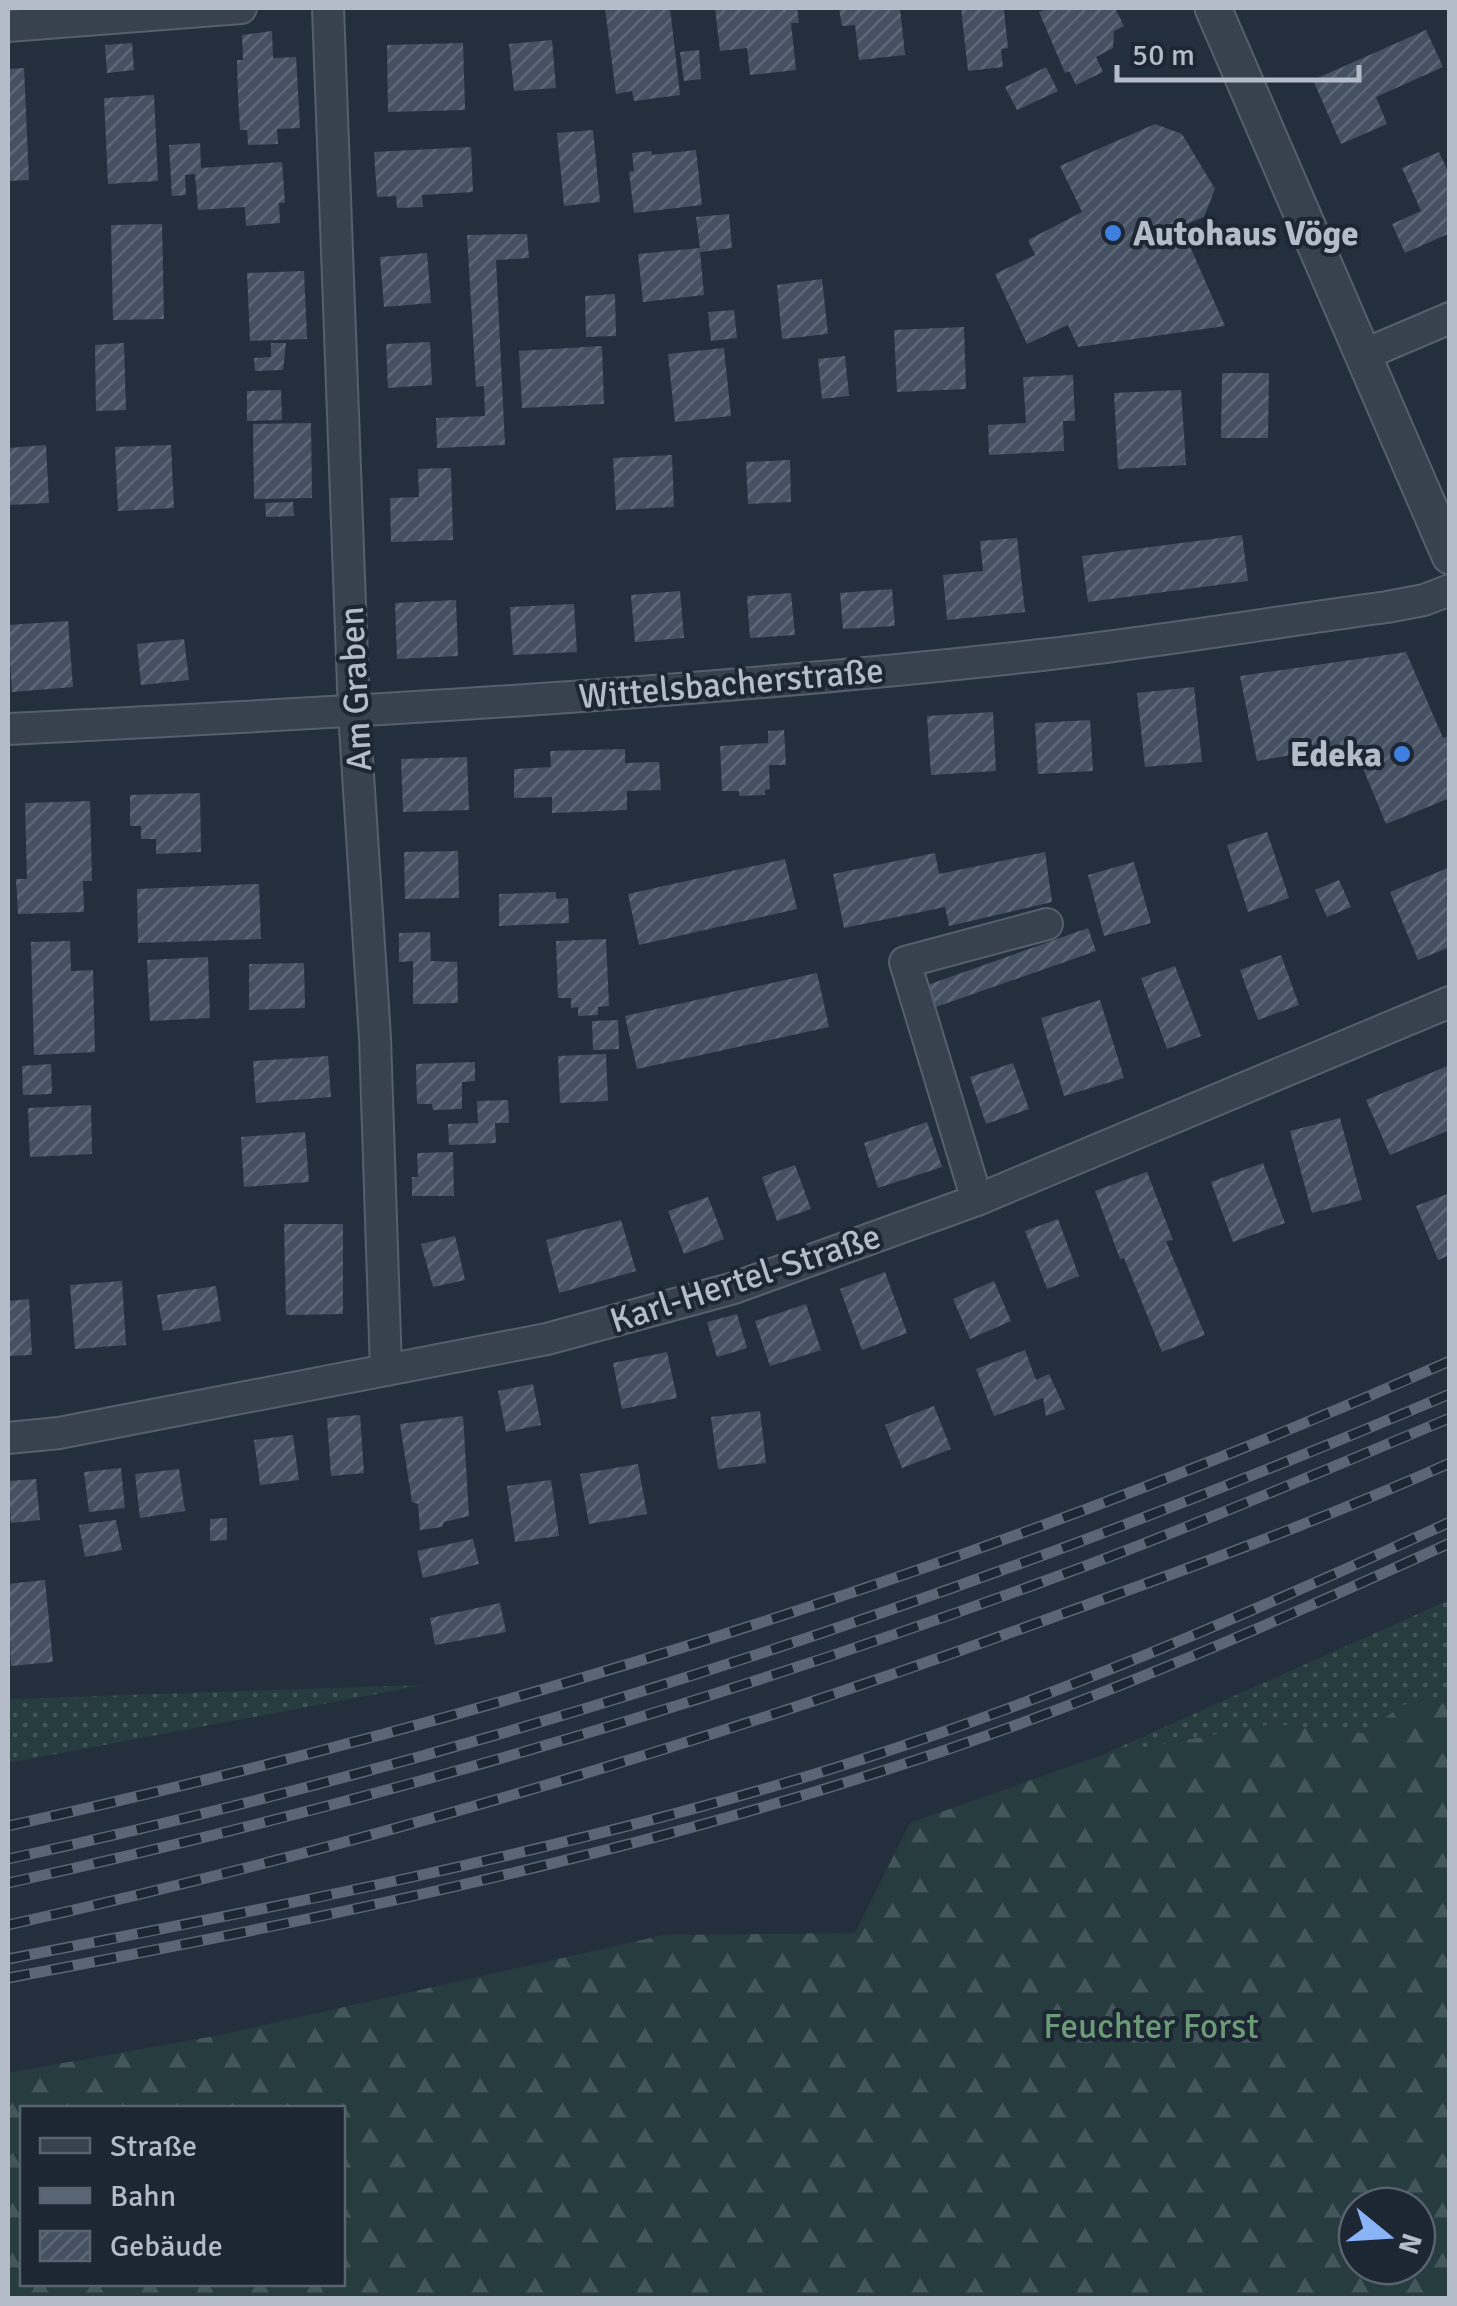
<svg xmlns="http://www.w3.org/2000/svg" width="1457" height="2306" viewBox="0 0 1457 2306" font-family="Signika,sans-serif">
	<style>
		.grass { fill: url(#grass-dots) }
		.forest { fill: url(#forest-firs); fill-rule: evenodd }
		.building { fill: url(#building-hatch) }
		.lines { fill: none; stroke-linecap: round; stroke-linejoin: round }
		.minor-casing { stroke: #565f6c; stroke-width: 34 }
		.tertiary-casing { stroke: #565f6c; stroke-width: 39 }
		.minor { stroke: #38414e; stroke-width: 30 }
		.tertiary { stroke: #38414e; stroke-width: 35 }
		.rail-casing { stroke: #5a6575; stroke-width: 11 }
		.rail { stroke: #1d2633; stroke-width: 8; stroke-dasharray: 22; stroke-linecap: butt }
		.shop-dot { fill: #3f7fe0; stroke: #1d2633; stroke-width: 4 }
		.labels { text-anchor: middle; stroke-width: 8; stroke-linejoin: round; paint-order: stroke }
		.poi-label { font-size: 35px; font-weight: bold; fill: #b4bcc9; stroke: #1d2633; text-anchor: start }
		.street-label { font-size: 35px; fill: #b4bcc9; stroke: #1d2633 }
		.park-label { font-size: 35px; fill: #6b9a76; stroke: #1d2633 }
	</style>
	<defs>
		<pattern id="grass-dots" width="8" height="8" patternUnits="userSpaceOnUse" patternTransform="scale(2.5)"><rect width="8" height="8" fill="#263c3f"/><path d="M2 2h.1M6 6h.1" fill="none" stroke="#435659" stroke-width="1.8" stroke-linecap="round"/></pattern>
		<pattern id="forest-firs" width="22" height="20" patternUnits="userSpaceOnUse" patternTransform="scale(2.5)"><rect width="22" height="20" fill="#263c3f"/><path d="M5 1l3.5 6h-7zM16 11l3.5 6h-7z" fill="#435659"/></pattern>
		<pattern id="building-hatch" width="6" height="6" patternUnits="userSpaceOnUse" patternTransform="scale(2.5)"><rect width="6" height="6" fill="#455162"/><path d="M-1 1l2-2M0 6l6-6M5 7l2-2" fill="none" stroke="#5d6877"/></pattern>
	</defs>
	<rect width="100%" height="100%" fill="#242f3e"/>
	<g class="grass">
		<polygon points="1449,1600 1449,1696 1404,1705 1362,1733 1275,1724 1102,1755"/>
		<polygon points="424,1685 8,1763 8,1699"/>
	</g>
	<path class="forest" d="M1449 1696V2298H8V2073L220 2035 664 1935 855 1933 910 1823 1102 1755 1275 1724 1362 1733 1404 1705ZM22 2108H342V2284H22ZM1357 2206H1417V2266H1357Z"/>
	<g class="building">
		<polygon points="605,8 670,8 680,95 634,101 632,91 616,94"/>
		<polygon points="715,8 797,8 799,23 791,23 796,70 750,75 747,48 720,51"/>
		<polygon points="839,8 900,8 905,55 859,60 855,25 842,26"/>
		<polygon points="961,8 1004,10 1008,48 1001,49 1003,67 968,71"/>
		<polygon points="1051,8 1115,8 1124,26 1114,31 1113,48 1096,57 1103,72 1076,85 1069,71 1065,73 1039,12"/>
		<polygon points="1426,30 1443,67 1376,97 1387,124 1341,144 1313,80"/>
		<polygon points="272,31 273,58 296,57 300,128 277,129 278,144 248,145 247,130 240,130 238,96 237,60 243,60 242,35"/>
		<polygon points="552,40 556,88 514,91 509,44"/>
		<polygon points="132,43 134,70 107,73 105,45"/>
		<polygon points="463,43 465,110 388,112 387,45"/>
		<polygon points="699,50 701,79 684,81 680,52"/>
		<polygon points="1046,67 1058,91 1017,110 1005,87"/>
		<polygon points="24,68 29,180 8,181 8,69"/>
		<polygon points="154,95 158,181 108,184 104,98"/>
		<polygon points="1155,124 1182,134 1215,189 1204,217 1181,226 1225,326 1078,347 1068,325 1027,344 995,274 1035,255 1028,240 1082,212 1060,166"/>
		<polygon points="593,130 600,202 564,206 557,133"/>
		<polygon points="200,143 201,168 282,162 285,203 279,203 280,223 246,226 245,207 198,210 195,174 185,175 186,195 172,196 169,145"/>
		<polygon points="471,147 473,192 422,195 423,207 397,208 396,196 377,197 374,152"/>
		<polygon points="696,150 702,205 634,213 629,172 634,171 632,153 651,151 652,155"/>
		<polygon points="1439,152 1450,176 1450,233 1405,253 1392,224 1421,211 1402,168"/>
		<polygon points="729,214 732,248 700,252 704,295 643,302 638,254 700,248 696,217"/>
		<polygon points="162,224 164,319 113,320 111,225"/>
		<polygon points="527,234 529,258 496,260 505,445 437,448 436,418 485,416 484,386 476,387 467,235"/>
		<polygon points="427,253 431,303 384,307 380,257"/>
		<polygon points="304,271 307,339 250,341 247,273"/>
		<polygon points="822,279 828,334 782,339 777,285"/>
		<polygon points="615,294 616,336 586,337 585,296"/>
		<polygon points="734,310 737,338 711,341 708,312"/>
		<polygon points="964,327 966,389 897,392 894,330"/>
		<polygon points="430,342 432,385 388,388 386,344"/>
		<polygon points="124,343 126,410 96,411 95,345"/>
		<polygon points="271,343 286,343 283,370 255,371 254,358 271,357"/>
		<polygon points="602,346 604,404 522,408 519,351"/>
		<polygon points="724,348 731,416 675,422 668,354"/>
		<polygon points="845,356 849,396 822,399 818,359"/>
		<polygon points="1222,373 1269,373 1268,438 1221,438"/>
		<polygon points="1073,375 1075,421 1063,421 1064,451 989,455 988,425 1026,423 1023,377"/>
		<polygon points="281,390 282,420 247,421 247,391"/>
		<polygon points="1181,390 1186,465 1118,469 1114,393"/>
		<polygon points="311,423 312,498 254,499 253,424"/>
		<polygon points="46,445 49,503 8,505 8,448"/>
		<polygon points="171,445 174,508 118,511 115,447"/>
		<polygon points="672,455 674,507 616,510 613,458"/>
		<polygon points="790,460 791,502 748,504 746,462"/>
		<polygon points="451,468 453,540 391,542 390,498 419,497 418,469"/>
		<polygon points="293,502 294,516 266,517 265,503"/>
		<polygon points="1242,535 1248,581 1088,602 1082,556"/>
		<polygon points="1017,538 1025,612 947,620 943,575 983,571 980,541"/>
		<polygon points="892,589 895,626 843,629 840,593"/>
		<polygon points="680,591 684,638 635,642 631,595"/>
		<polygon points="791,593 795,635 750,638 747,596"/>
		<polygon points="456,600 458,656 397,659 395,603"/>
		<polygon points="574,604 577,652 513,655 510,607"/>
		<polygon points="68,621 73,687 12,692 8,625"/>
		<polygon points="184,639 189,680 141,685 137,644"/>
		<polygon points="1406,652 1443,738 1448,736 1450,740 1450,798 1386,824 1353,744 1257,761 1240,676"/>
		<polygon points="1194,687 1202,762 1145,767 1137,693"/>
		<polygon points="993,712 996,771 931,775 927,716"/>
		<polygon points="1090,720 1093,771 1038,774 1035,723"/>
		<polygon points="784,730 786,765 769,765 770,789 765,790 765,795 739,796 739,791 722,791 720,746 768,743 768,731"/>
		<polygon points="625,749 625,763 659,762 661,790 627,791 627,810 552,813 552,797 514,798 514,769 551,767 550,751"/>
		<polygon points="467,757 469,810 403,812 401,759"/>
		<polygon points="200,793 201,852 156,854 156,839 141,839 141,826 130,826 130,795"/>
		<polygon points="90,801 92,881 83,881 84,912 18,914 16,879 27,879 25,803"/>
		<polygon points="1267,832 1289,898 1248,912 1227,845"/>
		<polygon points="458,851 459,898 405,899 404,852"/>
		<polygon points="1045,852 1052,902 949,926 945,907 844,928 833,874 935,853 939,874"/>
		<polygon points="785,859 797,909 639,945 628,894"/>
		<polygon points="1134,862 1151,923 1104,936 1088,875"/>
		<polygon points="1450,867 1450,896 1446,897 1450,906 1450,947 1418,960 1390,892"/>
		<polygon points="1339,880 1351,907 1327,917 1315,890"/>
		<polygon points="259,884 261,939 138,943 137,889"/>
		<polygon points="556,892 556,899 568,898 569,923 499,926 499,894"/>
		<polygon points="1088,928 1096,951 930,1009 922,987"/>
		<polygon points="430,932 431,961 457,962 458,1003 413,1004 413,961 399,962 399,933"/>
		<polygon points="606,939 609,1006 598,1007 598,1015 578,1016 578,1007 571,1008 571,998 558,998 556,941"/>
		<polygon points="70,941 71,971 93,970 95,1052 34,1055 31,942"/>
		<polygon points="1281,955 1299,1005 1258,1020 1240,970"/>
		<polygon points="208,957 210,1018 150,1021 147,960"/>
		<polygon points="304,963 305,1008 249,1010 249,964"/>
		<polygon points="1175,966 1201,1036 1167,1049 1141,978"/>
		<polygon points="817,973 829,1027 637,1069 625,1016"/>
		<polygon points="1100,1000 1124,1078 1064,1096 1041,1018"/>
		<polygon points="618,1020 619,1049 593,1050 592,1021"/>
		<polygon points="606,1054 608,1101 560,1103 558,1056"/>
		<polygon points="328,1056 331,1097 256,1103 253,1061"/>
		<polygon points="475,1062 475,1081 462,1082 462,1109 433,1110 432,1104 417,1104 416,1064"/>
		<polygon points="1013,1063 1029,1109 986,1124 970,1077"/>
		<polygon points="51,1064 52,1094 23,1095 22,1066"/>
		<polygon points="1450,1065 1450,1130 1390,1155 1366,1100"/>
		<polygon points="508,1100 509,1123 495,1123 496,1143 449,1145 448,1124 478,1123 477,1101"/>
		<polygon points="91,1105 92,1154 30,1157 28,1108"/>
		<polygon points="1340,1118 1362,1200 1312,1213 1290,1131"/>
		<polygon points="927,1122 942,1167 878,1188 864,1143"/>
		<polygon points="305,1132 309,1182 244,1187 241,1137"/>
		<polygon points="453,1152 454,1196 412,1196 412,1177 418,1177 417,1153"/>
		<polygon points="1263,1163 1285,1223 1233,1242 1211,1182"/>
		<polygon points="795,1165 811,1209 777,1221 762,1177"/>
		<polygon points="1147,1172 1173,1240 1166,1241 1205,1335 1162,1352 1124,1258 1120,1259 1095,1191"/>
		<polygon points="1450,1193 1450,1255 1438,1260 1416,1206"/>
		<polygon points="708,1197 724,1239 684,1254 668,1211"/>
		<polygon points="1058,1219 1079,1276 1047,1289 1025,1231"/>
		<polygon points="621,1220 636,1271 559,1293 546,1240"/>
		<polygon points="284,1224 343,1224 343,1314 286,1315"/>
		<polygon points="455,1236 465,1280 433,1287 421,1244"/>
		<polygon points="885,1272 907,1333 862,1350 840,1289"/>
		<polygon points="122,1281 126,1345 75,1349 70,1285"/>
		<polygon points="994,1281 1011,1321 970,1339 953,1299"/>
		<polygon points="216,1286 221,1321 163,1331 157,1295"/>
		<polygon points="29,1299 32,1355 8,1356 8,1301"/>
		<polygon points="806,1304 821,1350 770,1366 755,1321"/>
		<polygon points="737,1314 747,1348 717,1357 707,1322"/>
		<polygon points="1025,1350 1036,1380 1049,1374 1065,1409 1046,1416 1043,1398 994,1416 976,1369"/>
		<polygon points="667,1352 677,1398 622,1409 613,1363"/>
		<polygon points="533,1384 541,1425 506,1432 498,1391"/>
		<polygon points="934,1406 951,1449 902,1468 885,1425"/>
		<polygon points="760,1411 766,1463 718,1469 711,1417"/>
		<polygon points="360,1415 364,1473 331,1476 327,1418"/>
		<polygon points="463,1416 469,1516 444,1522 442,1527 420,1530 418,1504 412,1502 400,1424"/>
		<polygon points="293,1435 299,1480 260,1485 254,1440"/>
		<polygon points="638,1464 647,1514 589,1524 580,1474"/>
		<polygon points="121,1468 125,1508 89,1512 84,1472"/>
		<polygon points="179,1469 185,1511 140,1518 135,1474"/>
		<polygon points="36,1479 40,1520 11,1523 8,1481"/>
		<polygon points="551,1480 559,1536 515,1542 507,1486"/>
		<polygon points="227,1518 227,1540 210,1541 210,1519"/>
		<polygon points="116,1520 122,1550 85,1557 79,1525"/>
		<polygon points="473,1539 479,1564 423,1578 417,1551"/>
		<polygon points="45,1580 53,1662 11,1666 8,1584"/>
		<polygon points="500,1603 506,1632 435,1645 430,1618"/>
	</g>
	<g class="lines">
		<g class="minor-casing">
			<g id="minor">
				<polyline points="328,8 354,712 375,1038 386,1370"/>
				<polyline points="8,26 241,8"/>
				<polyline points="1363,355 1450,318"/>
				<path d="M8 729C356 712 703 693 1050 654 1163 641 1275 622 1387 607L1424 600 1450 590"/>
				<polyline points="977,1200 905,962 1047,924"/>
				<polyline points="8,1438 59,1433 547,1339 734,1288 977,1200 1450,1002"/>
			</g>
		</g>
		<g class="tertiary-casing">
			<polyline id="tertiary" points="1213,8 1450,556"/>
		</g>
		<use href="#minor" class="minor"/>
		<use href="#tertiary" class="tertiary"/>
		<g class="rail-casing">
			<g id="rail">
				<path d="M8 1826C500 1717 988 1565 1450 1361"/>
				<path d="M8 1859C502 1751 984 1592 1450 1394"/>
				<path d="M8 1883C362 1805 713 1703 1053 1578 1187 1529 1318 1473 1450 1418"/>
				<path d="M8 1925C365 1845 716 1741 1059 1615 1190 1568 1322 1520 1450 1463"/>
				<path d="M8 1959C266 1909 524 1859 778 1785 1009 1718 1231 1622 1450 1522"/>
				<path d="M8 1978C301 1923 594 1863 879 1772 1075 1710 1263 1628 1450 1543"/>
			</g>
		</g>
		<use href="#rail" class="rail"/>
	</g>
	<g class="shop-dot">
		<circle cx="1113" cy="233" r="10"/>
		<circle cx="1402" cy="754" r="10"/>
	</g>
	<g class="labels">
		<g class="poi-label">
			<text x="1133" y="245">Autohaus Vöge</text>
			<text x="1382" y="766" text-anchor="end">Edeka</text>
		</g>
		<g class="street-label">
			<text transform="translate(731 683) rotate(-5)" y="12">Wittelsbacherstraße</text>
			<text transform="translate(355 689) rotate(-93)" y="12">Am Graben</text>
			<text transform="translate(745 1278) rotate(-18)" y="12">Karl-Hertel-Straße</text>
		</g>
		<g class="park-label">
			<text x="1151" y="2038">Feuchter Forst</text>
		</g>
	</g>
	<rect width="1457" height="2306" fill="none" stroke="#b4bcc9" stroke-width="20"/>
	<rect x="20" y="2106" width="325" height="180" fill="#1d2633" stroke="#59626f" stroke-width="2.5"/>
	<rect x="40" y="2138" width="50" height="15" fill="#38414e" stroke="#59626f" stroke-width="2.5"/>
	<text x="110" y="2156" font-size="30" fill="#b4bcc9">Straße</text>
	<rect x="40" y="2188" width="50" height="15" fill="#5a6575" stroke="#59626f" stroke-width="2.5"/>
	<text x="110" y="2206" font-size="30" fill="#b4bcc9">Bahn</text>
	<rect x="40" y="2231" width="50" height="30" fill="url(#building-hatch)" stroke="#59626f" stroke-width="2.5"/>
	<text x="110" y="2256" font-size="30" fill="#b4bcc9">Gebäude</text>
	<g transform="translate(1387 2236) rotate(108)"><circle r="48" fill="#1d2633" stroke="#59626f" stroke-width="2.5"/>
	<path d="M0-8L18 38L0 25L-18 38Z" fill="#8ab4f8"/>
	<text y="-15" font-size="28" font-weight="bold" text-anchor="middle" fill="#b4bcc9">N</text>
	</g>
	<path d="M1117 65v15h242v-15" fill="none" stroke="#b4bcc9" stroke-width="5"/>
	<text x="1132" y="65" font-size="30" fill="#b4bcc9" stroke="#1d2633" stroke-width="8" paint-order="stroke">50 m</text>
</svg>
